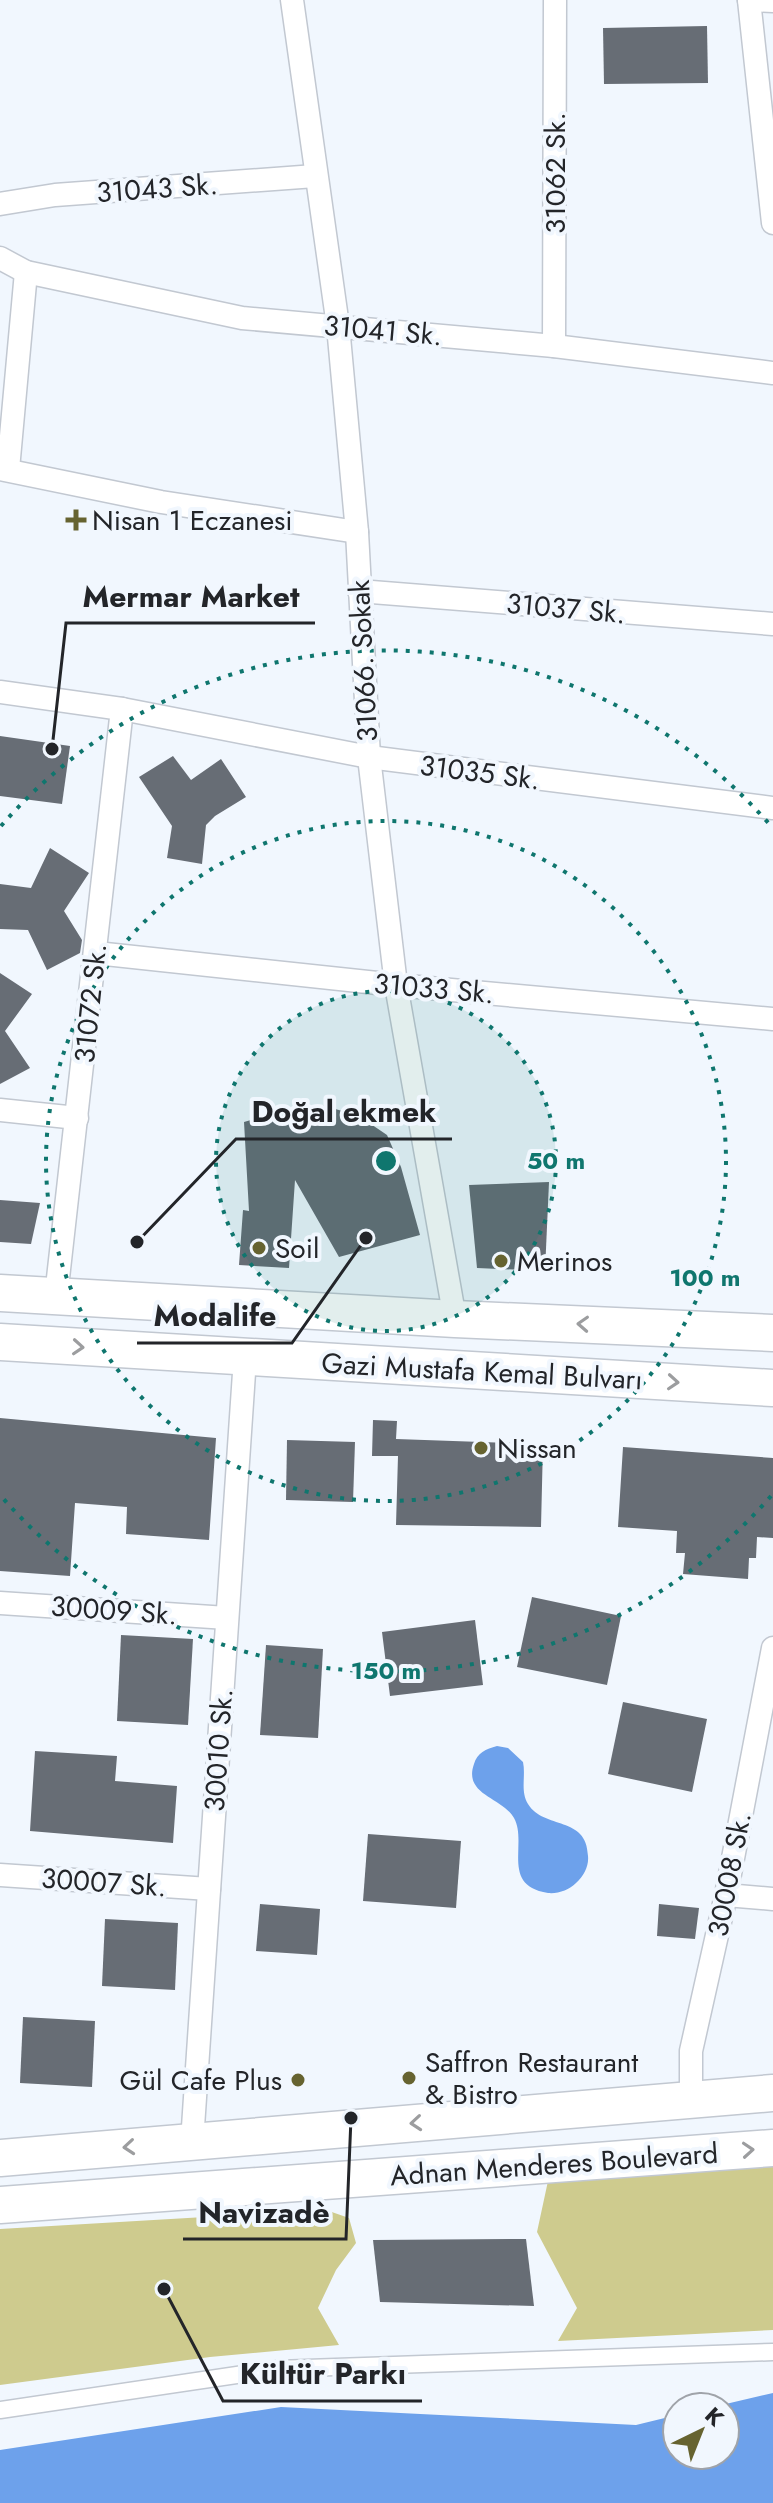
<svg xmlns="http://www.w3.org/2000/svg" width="773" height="2503" viewBox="0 0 773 2503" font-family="Jost,sans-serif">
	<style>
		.green { fill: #cecb8e }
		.water { fill: #6da1eb }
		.building { fill: #676d75 }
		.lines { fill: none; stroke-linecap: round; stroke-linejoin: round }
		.pedestrian-casing { stroke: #c2c8d1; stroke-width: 19 }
		.minor-casing { stroke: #c2c8d1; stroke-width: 25 }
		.primary-casing { stroke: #c2c8d1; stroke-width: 39 }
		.trunk-casing { stroke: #c2c8d1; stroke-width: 39 }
		.pedestrian { stroke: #fff; stroke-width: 16 }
		.minor { stroke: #fff; stroke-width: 22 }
		.primary { stroke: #fff; stroke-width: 36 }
		.trunk { stroke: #fff; stroke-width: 36 }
		.oneway { stroke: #9c9d9f }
		.ring { fill: none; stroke: #0f766e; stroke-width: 4; stroke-dasharray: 4 8 }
		.poi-dot { fill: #666330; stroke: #f1f7fe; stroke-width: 3 }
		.labels { text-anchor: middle; stroke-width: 8; stroke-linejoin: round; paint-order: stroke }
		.street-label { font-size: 28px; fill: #232529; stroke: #f1f7fe }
		.poi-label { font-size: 28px; fill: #232529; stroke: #f1f7fe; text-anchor: start }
		.centre { fill: #0f766e; stroke: #f1f7fe; stroke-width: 4 }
		.ring-label { font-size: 24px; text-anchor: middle; font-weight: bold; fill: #0f766e; stroke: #f1f7fe; stroke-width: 8; stroke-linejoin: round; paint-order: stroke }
		.leader { fill: none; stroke: #232529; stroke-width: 3 }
		.callout-dot { fill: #232529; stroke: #f1f7fe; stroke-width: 3 }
		.callout-label { font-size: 30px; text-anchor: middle; font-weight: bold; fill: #232529; stroke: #f1f7fe; stroke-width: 8; stroke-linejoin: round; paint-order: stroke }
	</style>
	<rect width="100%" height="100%" fill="#f1f7fe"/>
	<g class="green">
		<polygon points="773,2163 773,2330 558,2341 577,2308 537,2232 548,2181"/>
		<polygon points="326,2210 349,2218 356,2243 336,2270 318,2308 339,2345 210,2357 0,2385 0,2229"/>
	</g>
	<g class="water">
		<path d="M497 1746 508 1748 523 1762C526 1776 520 1791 528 1804 544 1830 587 1815 588 1856 589 1866 584 1876 576 1883 569 1890 558 1894 548 1893 500 1886 528 1843 514 1818 502 1797 463 1795 474 1764 477 1753 486 1749 497 1746Z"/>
		<polygon points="773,2393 773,2503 0,2503 0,2450 281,2407 636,2425 677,2415 677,2455 725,2455 725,2407 713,2407"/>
	</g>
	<g class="building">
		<polygon points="707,26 708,83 604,84 603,28"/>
		<polygon points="0,736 70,746 62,804 0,796"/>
		<polygon points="173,756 191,780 221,759 246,797 215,816 206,825 202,864 167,858 172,826 139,777"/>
		<polygon points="50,848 89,873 64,911 82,940 80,953 47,970 28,930 0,929 0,884 31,888"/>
		<polygon points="0,973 32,994 5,1031 30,1068 0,1084"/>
		<polygon points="322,1105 359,1116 387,1135 401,1167 420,1235 339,1257 295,1180 289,1268 239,1265 243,1210 249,1211 244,1122 271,1114 286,1120 310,1122"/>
		<polygon points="549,1182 545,1271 477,1268 469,1185"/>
		<polygon points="0,1200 40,1203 31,1244 0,1242"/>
		<polygon points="0,1418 216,1438 209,1540 126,1534 127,1507 75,1503 70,1576 0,1571"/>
		<polygon points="373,1420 397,1421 396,1439 543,1444 541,1527 396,1525 398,1456 372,1456"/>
		<polygon points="287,1440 355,1442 353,1502 286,1500"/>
		<polygon points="623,1447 773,1458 773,1538 757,1537 756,1558 749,1558 748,1579 683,1574 685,1553 676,1553 677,1531 618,1527"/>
		<polygon points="532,1597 621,1616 607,1685 517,1667"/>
		<polygon points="475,1620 483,1685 390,1696 382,1632"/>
		<polygon points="121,1635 193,1639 188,1725 117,1721"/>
		<polygon points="266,1645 323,1649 318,1738 260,1735"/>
		<polygon points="623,1702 707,1719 692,1792 608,1774"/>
		<polygon points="35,1751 117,1756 115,1781 177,1786 173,1843 30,1831"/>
		<polygon points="368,1834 461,1841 456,1908 363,1901"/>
		<polygon points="260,1904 320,1909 317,1955 256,1951"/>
		<polygon points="659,1904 699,1908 695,1939 657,1936"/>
		<polygon points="105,1919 178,1923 175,1990 102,1986"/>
		<polygon points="23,2017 95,2021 92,2087 20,2083"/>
		<polygon points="526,2239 534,2306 380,2302 373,2240"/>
	</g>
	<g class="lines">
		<g class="pedestrian-casing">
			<polyline id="pedestrian" points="0,2410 277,2369 773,2352"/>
		</g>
		<g class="minor-casing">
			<g id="minor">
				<polyline points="292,0 338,326 357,532 369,757 396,985 455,1319"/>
				<polyline points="749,0 773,223"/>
				<polyline points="749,0 773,1"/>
				<polyline points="0,204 55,195 315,176"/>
				<polyline points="0,258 26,272 242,318 554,346 773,373"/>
				<polyline points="554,346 555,0"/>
				<polyline points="0,469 161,502 357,532"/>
				<polyline points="8,469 26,272"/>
				<polyline points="359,591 773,624"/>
				<polyline points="0,692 122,709 369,757 773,808"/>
				<polyline points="96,953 396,985 773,1019"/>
				<polyline points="0,1110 77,1118"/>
				<polyline points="56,1296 122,709"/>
				<polyline points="0,1603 227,1618"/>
				<polyline points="0,1875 209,1889"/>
				<polyline points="726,1895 773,1899"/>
				<polyline points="691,2100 691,2051 726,1895 773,1648"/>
				<polyline points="192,2142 245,1358"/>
			</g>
		</g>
		<g class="primary-casing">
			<g id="primary">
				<polyline points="0,2158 773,2093"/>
				<polyline points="0,2205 773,2148"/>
			</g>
		</g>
		<g class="trunk-casing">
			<g id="trunk">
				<polyline points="0,1293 455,1319 773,1333"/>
				<polyline points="0,1342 773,1388"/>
			</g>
		</g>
		<use href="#pedestrian" class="pedestrian"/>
		<use href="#minor" class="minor"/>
		<use href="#primary" class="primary"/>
		<use href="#trunk" class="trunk"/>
	</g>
	<defs><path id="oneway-chevron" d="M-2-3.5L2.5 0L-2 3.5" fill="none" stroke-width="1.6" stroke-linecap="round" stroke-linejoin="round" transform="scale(2)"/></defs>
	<g class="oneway">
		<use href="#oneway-chevron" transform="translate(583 1324) rotate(-177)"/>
		<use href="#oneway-chevron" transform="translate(78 1347) rotate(4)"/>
		<use href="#oneway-chevron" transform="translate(673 1382) rotate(4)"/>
		<use href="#oneway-chevron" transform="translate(416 2123) rotate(175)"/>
		<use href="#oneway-chevron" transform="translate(129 2147) rotate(175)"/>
		<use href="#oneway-chevron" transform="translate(748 2150) rotate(-4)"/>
	</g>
	<circle cx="386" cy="1161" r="170" fill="#0f766e" fill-opacity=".12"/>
	<g class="ring">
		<circle cx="386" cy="1161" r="170"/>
		<circle cx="386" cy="1161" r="340"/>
		<path d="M771 1496A510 510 0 0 1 1 1496M1 826A510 510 0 0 1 771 826"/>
	</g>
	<g class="poi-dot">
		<path d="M72 508h8v8h8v8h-8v8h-8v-8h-8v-8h8z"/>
		<circle cx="259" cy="1248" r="8"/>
		<circle cx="501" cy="1261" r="8"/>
		<circle cx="481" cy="1448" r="8"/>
		<circle cx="409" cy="2078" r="8"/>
		<circle cx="298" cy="2080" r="8"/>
	</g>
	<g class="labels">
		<g class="street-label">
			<text transform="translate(555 173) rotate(-90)" y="10">31062 Sk.</text>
			<text transform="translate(157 188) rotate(-4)" y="10">31043 Sk.</text>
			<text transform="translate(383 330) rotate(5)" y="10">31041 Sk.</text>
			<text transform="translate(566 608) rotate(5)" y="10">31037 Sk.</text>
			<text transform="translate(363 661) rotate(-93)" y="10">31066. Sokak</text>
			<text transform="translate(480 772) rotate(7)" y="10">31035 Sk.</text>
			<text transform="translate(434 988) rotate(5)" y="10">31033 Sk.</text>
			<text transform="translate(90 1003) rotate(-84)" y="10">31072 Sk.</text>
			<text transform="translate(482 1371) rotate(3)" y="10">Gazi Mustafa Kemal Bulvarı</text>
			<text transform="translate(114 1610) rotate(4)" y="10">30009 Sk.</text>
			<text transform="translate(218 1750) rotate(-86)" y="10">30010 Sk.</text>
			<text transform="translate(729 1874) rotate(-79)" y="10">30008 Sk.</text>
			<text transform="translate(104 1882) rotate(4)" y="10">30007 Sk.</text>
			<text transform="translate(554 2164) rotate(-4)" y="10">Adnan Menderes Boulevard</text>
		</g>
		<g class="poi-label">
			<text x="92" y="530">Nisan 1 Eczanesi</text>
			<text x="275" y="1258">Soil</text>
			<text x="517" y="1271">Merinos</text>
			<text x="497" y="1458">Nissan</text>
			<text x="425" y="2072">Saffron Restaurant<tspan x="425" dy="32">&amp; Bistro</tspan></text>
			<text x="282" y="2090" text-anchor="end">Gül Cafe Plus</text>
		</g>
	</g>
	<circle cx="386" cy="1161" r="12" class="centre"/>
	<g class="ring-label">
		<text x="556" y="1169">50 m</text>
		<text x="705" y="1286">100 m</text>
		<text x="386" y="1679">150 m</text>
	</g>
	<path class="leader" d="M52 749L66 623H315M137 1242L236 1139H452M366 1238L292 1343H137M351 2118L346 2239H183M164 2289L223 2401H422"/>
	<g class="callout-dot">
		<circle cx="52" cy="749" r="8"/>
		<circle cx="137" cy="1242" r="8"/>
		<circle cx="366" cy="1238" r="8"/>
		<circle cx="351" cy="2118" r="8"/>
		<circle cx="164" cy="2289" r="8"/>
	</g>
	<g class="callout-label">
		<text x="191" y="607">Mermar Market</text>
		<text x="344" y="1122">Doğal ekmek</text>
		<text x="215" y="1326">Modalife</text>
		<text x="264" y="2223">Navizadè</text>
		<text x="323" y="2384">Kültür Parkı</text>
	</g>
	<g transform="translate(701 2431) rotate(43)"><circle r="38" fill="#f1f7fe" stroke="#9fa3a9" stroke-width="2"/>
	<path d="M0-6L14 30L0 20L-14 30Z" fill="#666330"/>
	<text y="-12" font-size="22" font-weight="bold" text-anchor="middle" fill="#232529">K</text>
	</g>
</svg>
